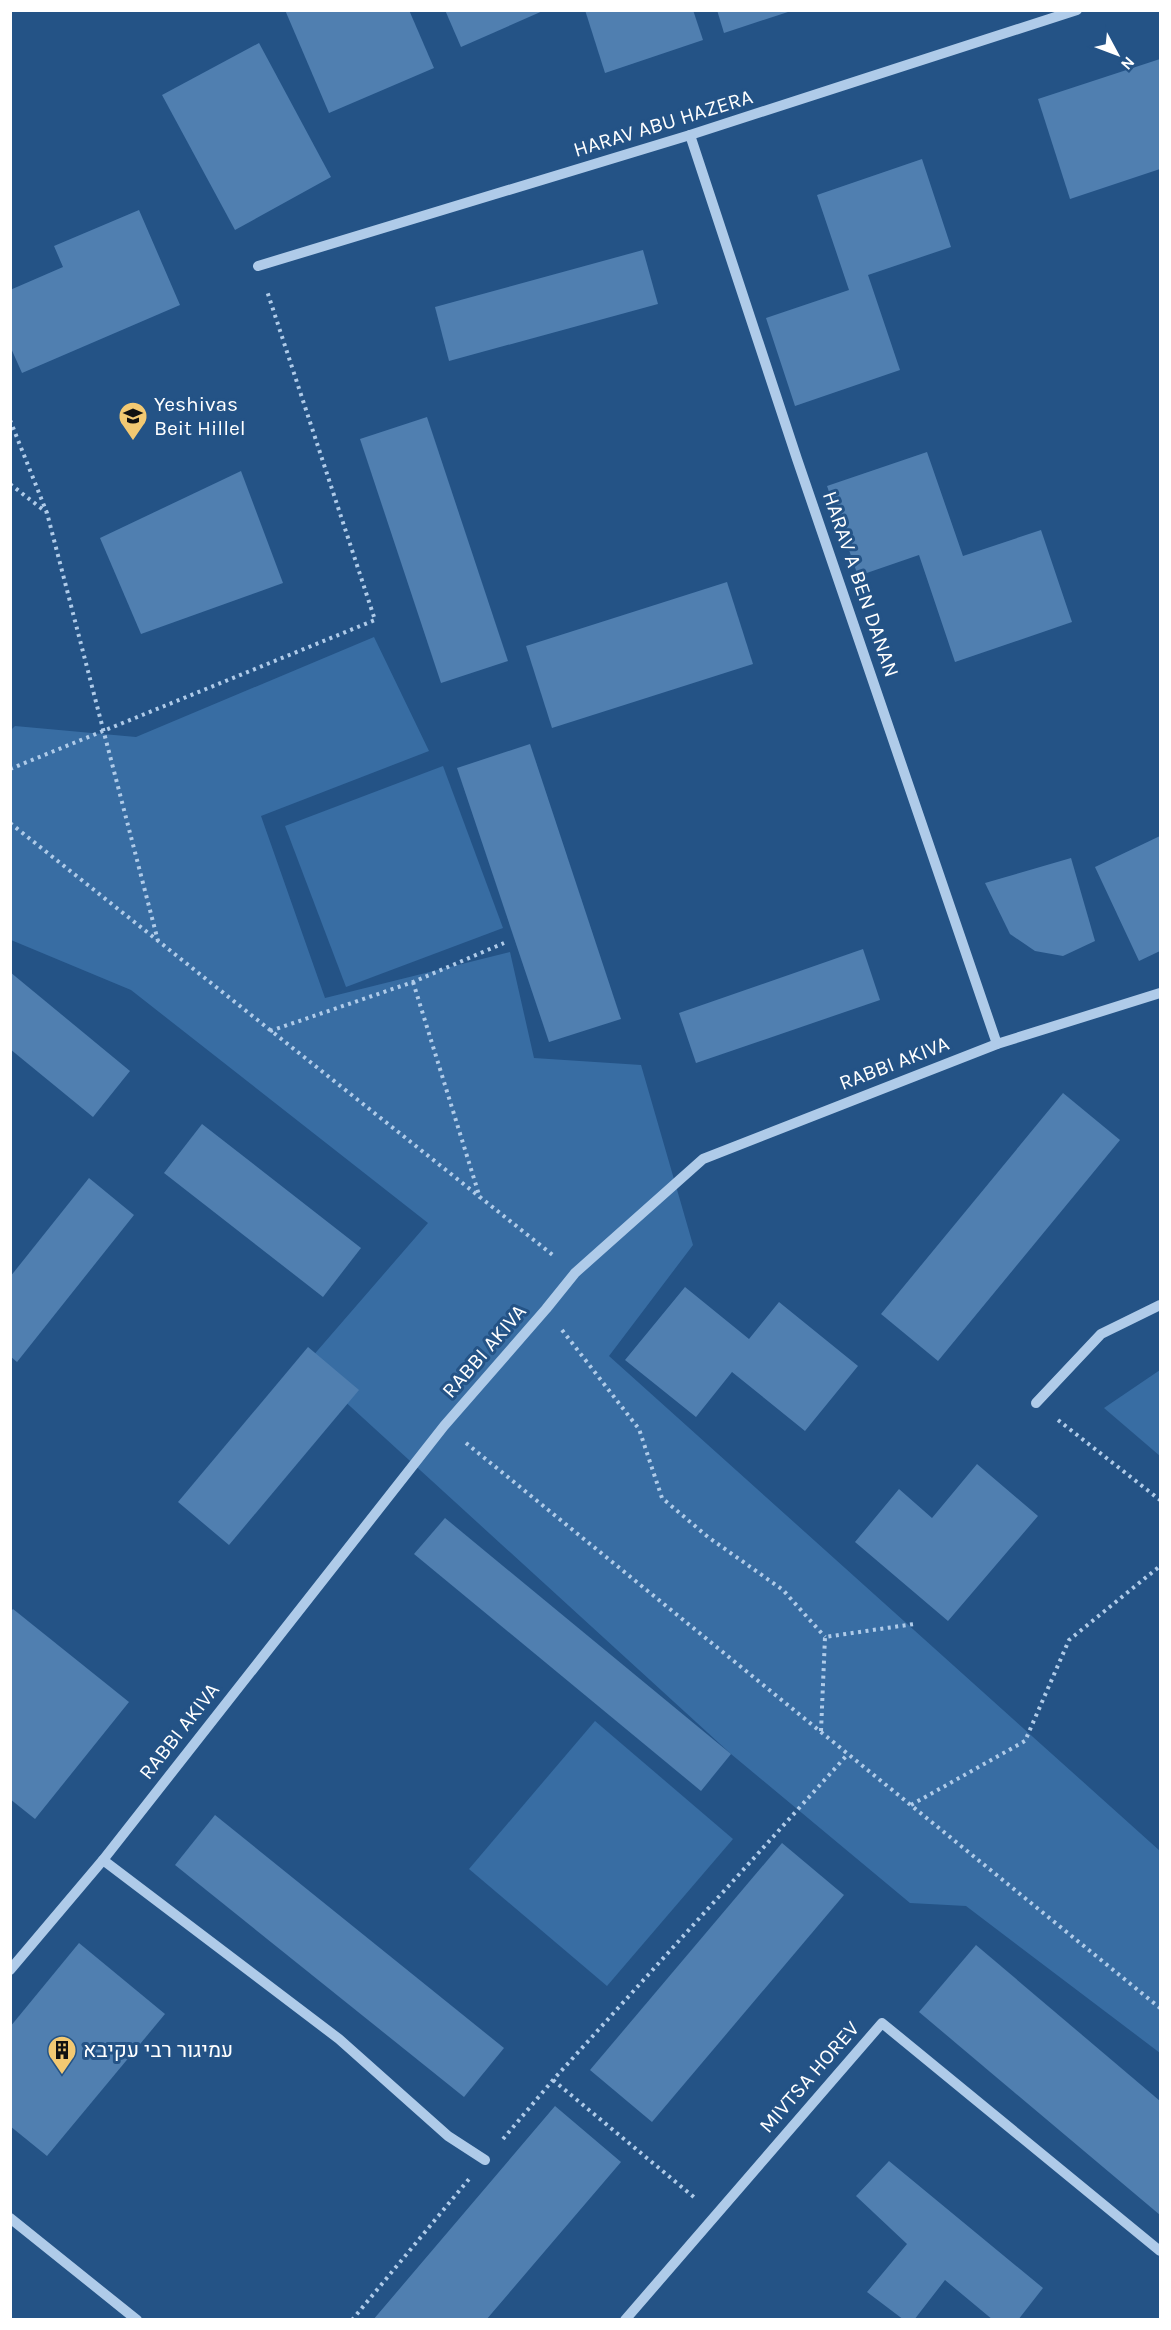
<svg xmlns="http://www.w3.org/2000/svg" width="1171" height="2330" viewBox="0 0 1171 2330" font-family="Karla,Heebo,sans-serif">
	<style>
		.green { fill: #386da3 }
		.building { fill: #507fb0 }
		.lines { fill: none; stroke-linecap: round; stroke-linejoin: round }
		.path { stroke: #afcbe9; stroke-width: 4; stroke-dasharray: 3 4.5; stroke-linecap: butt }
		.minor { stroke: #afcbe9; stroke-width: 10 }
		.labels { text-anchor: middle; stroke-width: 6; stroke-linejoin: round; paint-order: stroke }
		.street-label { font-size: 21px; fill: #fff; stroke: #245386 }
		.poi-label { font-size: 21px; fill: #fff; stroke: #245386; text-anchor: start }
	</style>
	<rect width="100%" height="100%" fill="#245386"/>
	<g class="green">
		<polygon points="374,637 429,751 261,816 325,998 510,952 534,1058 641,1065 693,1245 609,1356 1160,1851 1160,2053 966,1906 910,1903 731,1754 305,1365 428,1223 131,990 11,940 11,730 15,726 136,737"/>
		<polygon points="443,766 503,928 346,987 285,826"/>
		<polygon points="1160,1370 1160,1456 1104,1408"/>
		<polygon points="595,1721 733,1839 607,1986 469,1869"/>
	</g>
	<g class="building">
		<polygon points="285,10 409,10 434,68 329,113"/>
		<polygon points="445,10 545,10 461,47"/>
		<polygon points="585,10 693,10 703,40 605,73"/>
		<polygon points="717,10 791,10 791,11 724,33"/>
		<polygon points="259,43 331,177 235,230 162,95"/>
		<polygon points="1160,59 1160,169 1070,199 1038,99"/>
		<polygon points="922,159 951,247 868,275 900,370 795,406 766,318 849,290 817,195"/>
		<polygon points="139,210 180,305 22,373 10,346 10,290 63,267 54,246"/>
		<polygon points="643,250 658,304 449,361 435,307"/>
		<polygon points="427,417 508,661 441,683 360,439"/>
		<polygon points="927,452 963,556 1041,530 1072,622 955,662 919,555 858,576 827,486"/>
		<polygon points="241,471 283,583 141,634 100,538"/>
		<polygon points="727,582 753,664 552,728 526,646"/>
		<polygon points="530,744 621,1019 549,1042 457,768"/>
		<polygon points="1160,836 1160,951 1139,961 1095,867"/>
		<polygon points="1071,858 1095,941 1063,956 1035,951 1010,934 985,883"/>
		<polygon points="863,949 880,1000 696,1063 679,1013"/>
		<polygon points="10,972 130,1071 93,1117 10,1049"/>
		<polygon points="1063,1093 1120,1140 938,1361 881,1314"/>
		<polygon points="202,1124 361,1248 323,1297 164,1173"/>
		<polygon points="89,1178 134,1215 17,1362 10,1356 10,1277"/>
		<polygon points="685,1287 749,1339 779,1302 858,1366 805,1431 732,1372 696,1417 625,1360"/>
		<polygon points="308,1347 359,1390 229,1545 178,1502"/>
		<polygon points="977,1464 1038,1516 948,1621 855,1542 899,1489 932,1518"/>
		<polygon points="445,1518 731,1754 701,1791 414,1554"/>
		<polygon points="13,1609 129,1702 35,1819 10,1799 10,1612"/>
		<polygon points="215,1815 504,2048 464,2097 175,1865"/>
		<polygon points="782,1843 844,1895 652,2122 590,2070"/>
		<polygon points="79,1943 165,2014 47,2156 10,2126 10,2027"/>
		<polygon points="976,1945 1160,2101 1160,2215 919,2012"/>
		<polygon points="555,2106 621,2162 574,2217 486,2320 373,2320"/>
		<polygon points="889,2161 1043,2288 1018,2320 993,2320 945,2280 914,2320 904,2320 867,2292 907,2244 856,2196"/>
	</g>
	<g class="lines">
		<g class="path">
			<polyline points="10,420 47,513 158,941"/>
			<polyline points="10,484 46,512"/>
			<polyline points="10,769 375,620 267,291"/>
			<polyline points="10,823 554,1256"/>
			<polyline points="413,982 480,1198"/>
			<polyline points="270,1031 413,982 504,943"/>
			<polyline points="562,1330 639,1429 662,1498 708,1537 783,1590 825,1637"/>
			<polyline points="1058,1420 1160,1500"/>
			<polyline points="466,1443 1160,2008"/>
			<polyline points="821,1731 825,1637 914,1624"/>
			<polyline points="911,1805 1025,1741 1069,1640 1160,1566"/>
			<polyline points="553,2080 695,2198"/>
			<polyline points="503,2139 553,2080 848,1754"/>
			<polyline points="352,2320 469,2179"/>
		</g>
		<g class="minor">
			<polyline points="690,135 797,459 997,1044"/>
			<polyline points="258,266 690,135 1077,10"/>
			<polyline points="1036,1403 1101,1334 1160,1305"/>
			<polyline points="103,1860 339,2039 448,2136 485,2160"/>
			<polyline points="10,1970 103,1860 444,1426 546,1309 575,1273 703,1159 997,1044 1160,993"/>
			<polyline points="10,2218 137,2320"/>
			<polyline points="625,2320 882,2023 1160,2251"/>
		</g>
	</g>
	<defs>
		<g id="school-pin" transform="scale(1.5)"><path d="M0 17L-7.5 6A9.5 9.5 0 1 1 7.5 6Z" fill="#f3c972" stroke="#245386"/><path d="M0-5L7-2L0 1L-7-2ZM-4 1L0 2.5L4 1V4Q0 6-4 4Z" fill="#111"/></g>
		<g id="building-pin" transform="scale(1.5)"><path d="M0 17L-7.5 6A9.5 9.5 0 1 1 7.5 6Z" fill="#f3c972" stroke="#245386"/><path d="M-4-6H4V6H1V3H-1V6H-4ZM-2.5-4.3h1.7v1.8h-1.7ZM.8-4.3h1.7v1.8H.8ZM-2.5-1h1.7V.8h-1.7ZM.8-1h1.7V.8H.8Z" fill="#111"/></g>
	</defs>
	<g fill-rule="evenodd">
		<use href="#school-pin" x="133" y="416"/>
		<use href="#building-pin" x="62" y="2050"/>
	</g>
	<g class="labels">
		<g class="street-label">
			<text transform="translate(663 123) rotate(-17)" y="7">HARAV ABU HAZERA</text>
			<text transform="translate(861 584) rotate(71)" y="7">HARAV A BEN DANAN</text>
			<text transform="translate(894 1063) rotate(-21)" y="7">RABBI AKIVA</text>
			<text transform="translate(484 1351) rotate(-49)" y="7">RABBI AKIVA</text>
			<text transform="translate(179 1731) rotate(-52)" y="7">RABBI AKIVA</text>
			<text transform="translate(809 2077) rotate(-49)" y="7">MIVTSA HOREV</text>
		</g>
		<g class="poi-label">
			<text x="154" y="411">Yeshivas<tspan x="154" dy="24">Beit Hillel</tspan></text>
			<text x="83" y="2057">עמיגור רבי עקיבא</text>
		</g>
	</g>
	<rect width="1171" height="2330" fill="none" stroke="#ffffff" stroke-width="24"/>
	<g transform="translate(1117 54) rotate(131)" stroke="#245386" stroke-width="4.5" paint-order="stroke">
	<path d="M0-4.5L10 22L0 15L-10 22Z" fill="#ffffff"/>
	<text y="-9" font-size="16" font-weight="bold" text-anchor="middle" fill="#ffffff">N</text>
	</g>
</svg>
